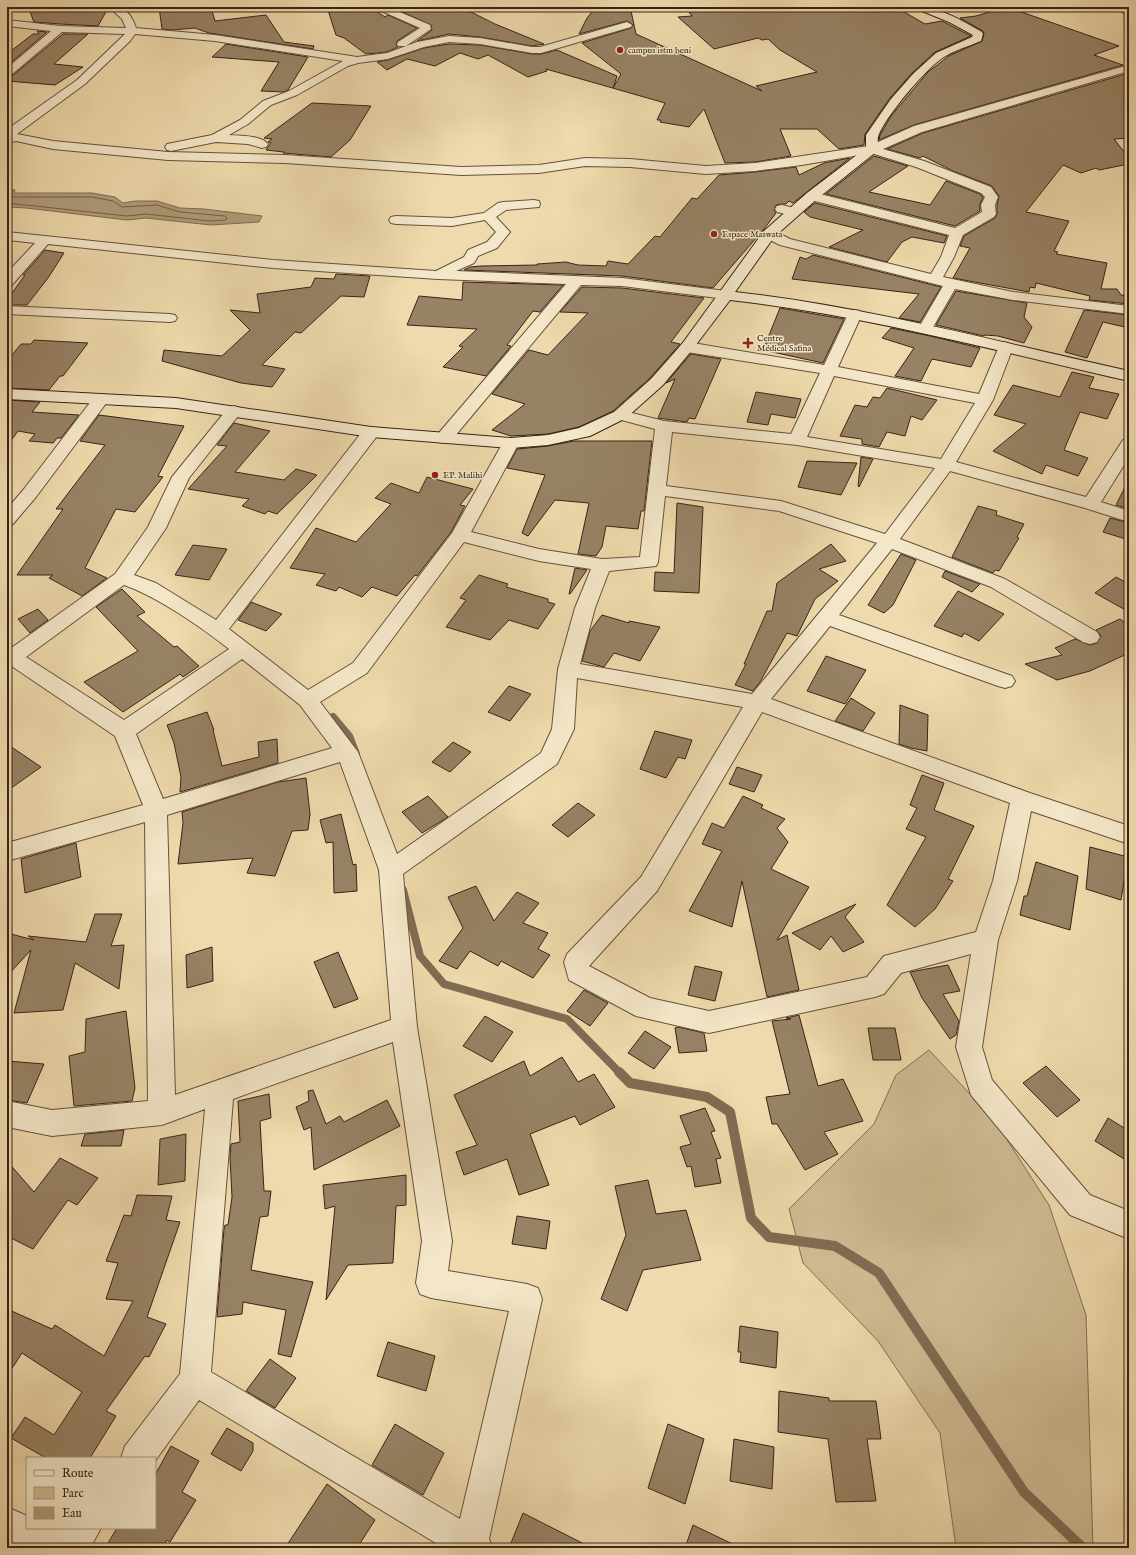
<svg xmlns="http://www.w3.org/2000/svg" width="1136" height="1555" viewBox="0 0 1136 1555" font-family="'IM FELL English',serif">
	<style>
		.green { fill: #cfbb93; stroke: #846f56 }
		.water { fill: #b09c7a; stroke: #806c53 }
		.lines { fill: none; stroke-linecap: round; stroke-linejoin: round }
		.shore { stroke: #746049; stroke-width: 1 }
		.stream-far2 { stroke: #806c53; stroke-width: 3.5 }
		.stream-far1 { stroke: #806c53; stroke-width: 8 }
		.stream { stroke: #806c53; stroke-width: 10 }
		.building { fill: #978265; stroke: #382318 }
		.street-casing { stroke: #66513d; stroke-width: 2 }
		.secondary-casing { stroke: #382318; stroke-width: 2 }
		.street { fill: #f4e7c9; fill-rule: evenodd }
		.secondary { fill: #f4e7c9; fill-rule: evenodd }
		.poi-dot { fill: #8f2418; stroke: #f4e7c9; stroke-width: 1.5 }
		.labels { text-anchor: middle; stroke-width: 3; stroke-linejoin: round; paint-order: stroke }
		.far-poi-label { font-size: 9px; fill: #382318; stroke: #f4e7c9; text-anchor: start }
	</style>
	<rect width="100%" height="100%" fill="#eedaac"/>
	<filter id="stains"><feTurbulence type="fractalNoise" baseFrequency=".005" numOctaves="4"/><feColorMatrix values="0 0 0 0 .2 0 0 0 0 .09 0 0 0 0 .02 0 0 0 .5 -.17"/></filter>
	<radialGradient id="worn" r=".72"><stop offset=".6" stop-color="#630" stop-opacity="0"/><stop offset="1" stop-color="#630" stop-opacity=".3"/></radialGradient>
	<polygon class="green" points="929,1050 995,1121 1049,1205 1086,1315 1093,1548 956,1548 940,1433 878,1341 803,1263 789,1209 874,1124 896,1075"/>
	<polygon class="water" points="7,189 15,190 14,193 92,193 115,197 123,203 135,201 157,201 180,208 204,209 262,216 259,222 211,225 146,218 127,220 26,208 7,207"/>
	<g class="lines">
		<polyline class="shore" points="7,193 15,197 92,197 113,201 122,207 157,205 180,212 225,216 227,218 225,220 210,221 146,214 127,216 7,203"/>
		<polyline class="stream-far2" points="1118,7 1129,17"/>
		<g class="stream-far1">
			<polyline points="333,717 349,736 356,754"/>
			<polyline points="403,890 420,956 444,984 567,1019 620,1073"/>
		</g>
		<polyline class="stream" points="619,1072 630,1083 707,1097 730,1112 751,1218 769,1237 835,1246 879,1273 1024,1492 1083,1548"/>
	</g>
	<g class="building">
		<polygon points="28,7 108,7 108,8 98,26 60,24 34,22"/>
		<polygon points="159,7 180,7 181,9 211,7 215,21 266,15 284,42 314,46 313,49 209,33 195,28 172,30 162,29"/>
		<polygon points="327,7 346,7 348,12 372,8 385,17 388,15 417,28 397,41 396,45 398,47 387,52 366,54 344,38 336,35"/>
		<polygon points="403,7 426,7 438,9 446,7 461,7 495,24 544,44 532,46 480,37 449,34 417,41 432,30 431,25 398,10"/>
		<polygon points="685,7 876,7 877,12 899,9 925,24 942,21 971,36 935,52 912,73 890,98 865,134 864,145 839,149 817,129 780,129 791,156 755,162 725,163 704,109 689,127 660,122 661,120 657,120 665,103 546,69 547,71 528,77 488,55 478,59 460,53 435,66 407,59 387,70 377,62 388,60 424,48 449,44 480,45 532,54 541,54 557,50 617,76 613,88 621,74 582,43 631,28 633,25 627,21 579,34 587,18 595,8 631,11 636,34 762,91 756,86 817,72 780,50 768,39 762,40 758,38 714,49 678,17 692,16"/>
		<polygon points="1007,7 1119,46 1094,55 1123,65 914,125 879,140 880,135 891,116 928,72 949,56 982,41 984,34 983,31 960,18 976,16"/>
		<polygon points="37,31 47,32 7,66 7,54 33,34 39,34"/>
		<polygon points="63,34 88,34 54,64 83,67 55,85 7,81 7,77 12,76"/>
		<polygon points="226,44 308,57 288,90 284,92 261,91 279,62 212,57"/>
		<polygon points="1129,73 1129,138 1114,139 1129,158 1129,164 1099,170 1096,168 1081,173 1063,165 1026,212 1069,221 1054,251 1058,252 1056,254 1107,263 1101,289 1117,289 1121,295 1129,296 1129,304 1089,300 1090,296 1036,283 1035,288 1030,287 1029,292 953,278 970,248 960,246 964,236 995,218 997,214 997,205 999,196 992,186 953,171 923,156 920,158 887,149 923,133"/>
		<polygon points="312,103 371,106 350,140 331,157 283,153 284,152 266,150 271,143 268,142 272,139 264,138"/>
		<polygon points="874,156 908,166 869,192 930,205 946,181 980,194 983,197 980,204 980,211 955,226 826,194"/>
		<polygon points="850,158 793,203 789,201 786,204 782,204 776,205 774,210 776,213 764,229 713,288 622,276 464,270 470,267 481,266 537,265 537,264 566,262 578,265 606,266 608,261 628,264 655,236 660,237 692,198 697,199 719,175 755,172 796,167 799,175 824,163"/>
		<polygon points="815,203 947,236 944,243 912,237 902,242 887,262 829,247 863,230 810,217 804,212"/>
		<polygon points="45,250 64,253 48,278 27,305 7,305 7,300 25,275 23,275"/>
		<polygon points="813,255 941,287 920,322 899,318 919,294 792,279 800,257 806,259"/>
		<polygon points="336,274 370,276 364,297 341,296 301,333 295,332 262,365 285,369 272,387 241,383 162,361 164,350 222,356 250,330 230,310 260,313 257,294 311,287 315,278 334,279"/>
		<polygon points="463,282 563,285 540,312 533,311 507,345 511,346 486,376 443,367 463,347 459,346 477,329 407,325 419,296 462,300"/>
		<polygon points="582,287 622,288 704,298 671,342 680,344 650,378 613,411 579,427 548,434 511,436 492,430 525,404 492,394 529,350 548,355 588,313 560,312"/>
		<polygon points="956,291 1027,303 1024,317 1032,327 1024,343 998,336 985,335 984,336 936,325"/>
		<polygon points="780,308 844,319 823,363 763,350"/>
		<polygon points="1084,310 1129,315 1129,328 1103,322 1087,358 1065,352"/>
		<polygon points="891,328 930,336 980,348 971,367 932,359 921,381 895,376 914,348 882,338"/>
		<polygon points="34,340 88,343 63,376 60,376 49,390 7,388 7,361 21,344 31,344"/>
		<polygon points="691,354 721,359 695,419 689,418 687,422 658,418 675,379 666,383"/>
		<polygon points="1072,372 1094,377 1089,388 1119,394 1107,419 1080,412 1064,450 1088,458 1078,476 1046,465 1042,474 993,451 1026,424 994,415 1013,385 1060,397"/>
		<polygon points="887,388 937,400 922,420 911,416 905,436 887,432 879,447 862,444 862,439 840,436 855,405 867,407 873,397 880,398"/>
		<polygon points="756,392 801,399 795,418 771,414 768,425 747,422"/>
		<polygon points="7,400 40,402 32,412 79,415 61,438 57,438 53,443 29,441 35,434 18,431 7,446"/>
		<polygon points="99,415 184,426 158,476 163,477 135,512 116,509 85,568 107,578 82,596 49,578 53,575 17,575 63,509 56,509 105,445 80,441"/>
		<polygon points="234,423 270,431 235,472 284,480 296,469 317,475 277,514 268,511 265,514 242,506 249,499 188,489 227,446 217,445"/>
		<polygon points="574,441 652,441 644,511 641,511 638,529 606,526 602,547 596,556 578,554 589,503 555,500 528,536 522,533 545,475 507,468 517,449 548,446"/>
		<polygon points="861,457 873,459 859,487 858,486"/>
		<polygon points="807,461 857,463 841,495 798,487"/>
		<polygon points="427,477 473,489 460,505 465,506 451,532 417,576 415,575 397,596 372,587 362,597 339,587 336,591 316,585 325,574 290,568 316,528 356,542 391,504 375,498 391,483 419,493"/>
		<polygon points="1129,479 1129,509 1116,505"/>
		<polygon points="677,503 703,507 699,593 654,591 655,572 674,573"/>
		<polygon points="978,506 997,511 996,515 1024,524 1017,537 1019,538 999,571 995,570 993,573 952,557"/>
		<polygon points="1110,518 1129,523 1129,540 1103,532"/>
		<polygon points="831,544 846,561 819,569 838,581 815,599 797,636 787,633 760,682 753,691 735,685 746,664 744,664 767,611 772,611 777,583"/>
		<polygon points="193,545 227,549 209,580 175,575"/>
		<polygon points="901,554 916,560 893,605 884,613 868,605"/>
		<polygon points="575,568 587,570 570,594 569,594"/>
		<polygon points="945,571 980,584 972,592 942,577"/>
		<polygon points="479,575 508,584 506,587 548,599 548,602 555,604 538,629 509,620 490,640 446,627 466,600 460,598"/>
		<polygon points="1116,577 1129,584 1129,612 1095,593"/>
		<polygon points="122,589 145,612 137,616 174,647 177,646 199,666 183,677 180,674 123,712 84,682 138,651 96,607"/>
		<polygon points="958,591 1004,614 979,641 964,633 962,637 934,626"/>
		<polygon points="251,603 251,602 282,614 266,631 238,620"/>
		<polygon points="38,609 48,620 30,633 18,619"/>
		<polygon points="602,615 629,623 629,621 660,627 640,661 614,653 604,667 582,661 590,631"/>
		<polygon points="1120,619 1129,626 1129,653 1090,671 1057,680 1025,664 1062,655 1055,648 1075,639 1090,645 1097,643 1101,636 1096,630"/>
		<polygon points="826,656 866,670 845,704 807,691"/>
		<polygon points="509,686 531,694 510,721 488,712"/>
		<polygon points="851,698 875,713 863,731 835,721"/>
		<polygon points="900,705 928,715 927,751 911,748 899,744"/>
		<polygon points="207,712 214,730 213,730 222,766 259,757 258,742 277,739 278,763 180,792 181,777 174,743 167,725"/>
		<polygon points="655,731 692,740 685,759 678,757 666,778 640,769"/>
		<polygon points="453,742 471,752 450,772 432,762"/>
		<polygon points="7,744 41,767 7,791"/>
		<polygon points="737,767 762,775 754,792 729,784"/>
		<polygon points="922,775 944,783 934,810 974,826 948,879 953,881 935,909 915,927 887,905 926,837 906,829 917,808 910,805"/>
		<polygon points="306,778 310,814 308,830 292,831 275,876 247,873 253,858 178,864 183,823 182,812 278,782"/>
		<polygon points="428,796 448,817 422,833 402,812"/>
		<polygon points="743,796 763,805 761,808 785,819 777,828 788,842 771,869 809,887 777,940 787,935 799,990 767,997 742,881 732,927 689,911 722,851 702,844 712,823 724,828"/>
		<polygon points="578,803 595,815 568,837 552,825"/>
		<polygon points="341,814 353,865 356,864 357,891 334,893 333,842 326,843 320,820"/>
		<polygon points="76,843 81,877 25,893 21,859"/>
		<polygon points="1090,847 1128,857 1121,900 1086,889"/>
		<polygon points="1036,862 1078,876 1070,930 1020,915 1024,896 1027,896"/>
		<polygon points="476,886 494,921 517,892 539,903 523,923 548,933 538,949 550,955 533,978 501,961 498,966 470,951 457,969 439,961 463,928 448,897"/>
		<polygon points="856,904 845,917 864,942 843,952 831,936 820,950 792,933"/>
		<polygon points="95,914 122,914 111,946 124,945 119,989 75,963 63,1010 14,1013 31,950 7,976 7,933 34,940 28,936 86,942"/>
		<polygon points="212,947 213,981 187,988 186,955"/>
		<polygon points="338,952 358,999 334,1008 314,962"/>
		<polygon points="948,965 960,991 943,994 959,1021 956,1035 950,1039 922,998 910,972"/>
		<polygon points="695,966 722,972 715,1001 688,995"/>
		<polygon points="584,990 608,1003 590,1026 567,1011"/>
		<polygon points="126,1011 135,1088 132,1101 74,1106 69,1056 85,1052 86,1019"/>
		<polygon points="799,1015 818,1086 843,1079 863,1121 824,1132 838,1154 805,1170 777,1124 772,1124 766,1097 790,1094 772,1021 791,1019 786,1018"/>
		<polygon points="485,1016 513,1032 492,1062 463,1046"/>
		<polygon points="678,1027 704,1033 707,1051 679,1053 675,1028"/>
		<polygon points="868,1028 895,1028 901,1060 873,1060"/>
		<polygon points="645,1031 671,1047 654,1069 628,1053"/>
		<polygon points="562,1057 578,1082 594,1074 615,1107 580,1125 575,1116 530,1134 549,1185 519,1195 507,1159 464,1175 456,1152 477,1145 454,1095 524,1061 530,1076"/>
		<polygon points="7,1061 44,1064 27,1103 7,1100"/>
		<polygon points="1046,1066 1080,1100 1057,1117 1023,1083"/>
		<polygon points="313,1090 326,1124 340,1116 344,1122 387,1100 400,1126 314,1170 311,1127 304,1130 296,1107 309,1101 308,1091"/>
		<polygon points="269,1094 271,1118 260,1121 264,1191 271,1191 268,1216 260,1217 251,1270 313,1282 291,1357 278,1354 286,1310 243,1302 242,1314 217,1317 224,1229 225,1225 228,1225 232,1197 230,1157 231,1144 240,1142 238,1101"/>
		<polygon points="705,1108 715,1131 711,1132 721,1158 716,1159 721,1183 695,1187 691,1166 687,1167 680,1147 691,1144 680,1116"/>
		<polygon points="1108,1118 1129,1131 1129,1162 1095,1141"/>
		<polygon points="124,1130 121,1146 81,1146 85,1134"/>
		<polygon points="186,1134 185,1181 158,1185 160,1139"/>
		<polygon points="60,1158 98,1178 77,1205 68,1200 33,1249 7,1236 7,1161 34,1192"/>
		<polygon points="406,1175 406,1205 396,1206 393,1263 348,1265 326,1300 335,1206 325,1209 323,1185"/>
		<polygon points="648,1180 656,1214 686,1210 701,1260 643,1270 627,1311 601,1299 626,1235 615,1186"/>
		<polygon points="137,1195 172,1196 166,1220 180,1222 147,1317 166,1324 149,1357 145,1356 106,1411 116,1416 90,1458 46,1458 11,1438 25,1417 54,1435 82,1392 22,1353 7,1376 7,1309 52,1329 55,1325 104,1356 133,1301 106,1299 118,1263 106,1261 124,1215 131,1216"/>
		<polygon points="517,1216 550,1221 546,1249 512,1244"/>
		<polygon points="740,1326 778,1332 776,1368 740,1362 741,1352 738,1352"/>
		<polygon points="388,1342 435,1356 426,1391 377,1376"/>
		<polygon points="270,1359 296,1378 275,1408 246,1391"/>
		<polygon points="779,1391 829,1398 829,1401 876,1401 881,1439 867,1439 876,1501 836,1502 828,1439 778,1432"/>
		<polygon points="395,1424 444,1453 423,1495 372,1465"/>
		<polygon points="668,1424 704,1439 685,1504 648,1488"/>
		<polygon points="227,1428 253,1443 253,1451 241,1471 211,1454"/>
		<polygon points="734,1439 774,1447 772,1489 730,1481"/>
		<polygon points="171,1446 199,1461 182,1492 196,1500 170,1542 167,1540 162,1548 105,1548 117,1528 155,1528 155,1475"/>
		<polygon points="327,1484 375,1520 357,1548 285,1548"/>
		<polygon points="523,1513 592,1548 509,1548"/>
		<polygon points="693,1525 741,1548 685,1548"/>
	</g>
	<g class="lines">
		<g class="street-casing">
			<g id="street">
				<path d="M109 7C125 7 131 13 136 28L215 35 357 57 387 53 417 42 449 36 480 38 532 47H540L627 22 632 25 631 27 541 53H532L480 44 449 42 424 47 388 59 358 63 348 66 297 95 271 105 248 124 229 135C240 136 261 135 268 144L266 147 262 148 248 144 216 142 171 151 167 150 165 147 167 144 212 135 240 120 263 101 289 91 343 61 215 41 135 34 130 41 85 84 17 134 53 141 168 152 285 155 461 167 539 165 585 158 630 159 706 166 755 163 869 146 914 126 1129 65V71L922 132 883 149 924 161 991 187 998 197 995 205 996 214 994 217 963 235 954 257 943 277 1013 292 1129 306V314L1013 300 955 289 932 329 930 332 925 333 920 332 918 329 943 286 780 245 764 237 762 234 764 231H774L790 239 931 274 941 257 949 235 807 199 806 196 807 193 812 192 955 228 982 212 981 205 985 197 981 193 916 167 871 153 802 165 755 171 706 174 630 167 585 166 539 173 461 175 285 163 168 160 53 149 16 141 7 143V135L12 134 7 131 9 128 77 80 125 34 62 32 11 75 7 76V68L51 31 7 26V20L60 26 126 28 122 19Z"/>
				<polygon points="375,7 388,7 430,25 431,29 406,46 398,46 397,44 398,42 420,28 377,9"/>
				<polygon points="534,200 539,201 540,204 539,207 506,210 496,217 510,232 497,248 478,256 474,263 456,271 622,278 726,291 731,292 733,295 731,298 726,299 622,286 581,285 450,442 444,443 438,442 436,438 438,434 566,284 438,279 273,268 48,244 12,285 7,286 7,273 35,243 7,240 7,232 273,260 436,271 464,257 468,250 487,242 496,232 485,220 452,226 396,224 391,223 389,220 391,217 396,216 452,218 484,213 498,203 503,202"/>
				<polygon points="782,205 798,209 800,212 798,215 793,216 777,212 775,209 777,206"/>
				<polygon points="7,306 170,314 175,315 177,318 175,321 170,322 7,314"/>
				<path d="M855 310 860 311 862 314 838 367 979 394 1000 344 1005 342 1010 344 1013 347 993 400 956 462 1086 497 1123 440 1129 439V457L1101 502 1129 511V522L1085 508 950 471 900 539 1005 579 1097 632 1100 637 1097 642 1090 644 1083 642 991 587 892 549 839 615 1012 676 1015 681 1012 686 1005 688 998 686 830 626 771 699 1030 793 1129 826V844L1031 811 1017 881 998 940 982 1047 992 1080 1090 1195 1129 1211V1239L1070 1215 971 1095 956 1047 971 954 901 973 884 994 875 997 709 1033 636 1016 569 980 564 962 567 954 641 877 743 707 577 678 574 729 557 764 403 874 417 1027 452 1241 448 1271 527 1284 538 1288 542 1299 489 1539 493 1548H444L199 1400 155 1461V1458H121L125 1446 180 1374 205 1109 162 1125 52 1136 7 1127V1101L52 1110 148 1101 145 822 7 861V843L143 805 115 736 7 663V651L115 574 148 527 172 477 228 408 234 406 240 408 242 411 189 478 166 528 134 575 156 583 216 620 365 428 371 427 377 428 379 432 377 436 229 629 308 690 353 663 452 533 505 439 511 438 517 439 519 443 471 532 539 549 602 559 640 557 655 429 614 418 612 415 614 412 620 410 664 421 791 434 820 373 687 352 682 350 679 347 682 344 687 342 824 365 848 314 850 311ZM834 376 975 403 941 459 807 437ZM672 432 797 445 935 468 885 534 781 501 666 486ZM665 496 779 511 877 543 752 694 580 664 595 608 609 571 656 566 658 562ZM464 542 539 561 591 569 575 608 558 669 552 729 541 753 397 854 358 752 320 702 367 673ZM124 585C158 597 201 627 229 649L124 720 26 657ZM242 659 300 705 332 748 163 799 136 734ZM762 712 1010 803 993 881 976 932 884 956 867 977 709 1011 650 998 589 966 657 891ZM340 762 379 870 391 1020 175 1095 167 815ZM393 1042 422 1241 416 1283 420 1294 431 1298 509 1311 460 1519 211 1372 233 1099Z"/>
				<polygon points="101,394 107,396 109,399 107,402 36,497 13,524 7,526 7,509 24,489 95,396"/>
				<polygon points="7,1507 27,1516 27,1528 101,1528 90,1548 21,1548 7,1542"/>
			</g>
		</g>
		<g class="secondary-casing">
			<path id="secondary" d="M915 7C940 7 961 20 982 32L983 34 981 41C969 46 955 50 944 57 926 68 887 115 879 134 876 140 880 146 876 152L817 199 774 237 735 292C868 307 999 342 1129 371V381C997 351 865 315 730 300L692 350 663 385 626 418 590 436 548 445 511 448 371 437 176 408 7 399V389L176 398 371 427 511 438 548 435 579 428 614 412 651 379 682 344 764 231 807 193 866 148V135L891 99 913 74 936 53 972 37 973 35 949 22 917 9Z"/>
		</g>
		<use href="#street" class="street"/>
		<use href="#secondary" class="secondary"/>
	</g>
	<g class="poi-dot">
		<circle cx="620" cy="50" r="4"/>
		<circle cx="714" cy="234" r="4"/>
		<path d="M746 337h4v4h4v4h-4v4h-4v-4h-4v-4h4z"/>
		<circle cx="435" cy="475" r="4"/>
	</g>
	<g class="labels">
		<g class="far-poi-label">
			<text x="628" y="53">campus istm beni</text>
			<text x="722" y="237">Espace Maswata</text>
			<text x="757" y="341">Centre<tspan x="757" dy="10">Médical Safina</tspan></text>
			<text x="443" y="478">EP. Malihi</text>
		</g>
	</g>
	<rect width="1136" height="1555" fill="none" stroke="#eedaac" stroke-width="24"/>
	<rect x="8" y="8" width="1120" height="1539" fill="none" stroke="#382318" stroke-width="2"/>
	<rect x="12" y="12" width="1112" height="1531" fill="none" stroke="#382318"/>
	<rect x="26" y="1457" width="130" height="72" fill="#f4e7c9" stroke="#a99982"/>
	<rect x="34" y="1470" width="20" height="6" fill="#f4e7c9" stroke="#a99982"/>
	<text x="62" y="1477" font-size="12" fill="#382318">Route</text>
	<rect x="34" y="1487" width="20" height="12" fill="#cfbb93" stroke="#a99982"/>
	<text x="62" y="1497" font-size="12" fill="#382318">Parc</text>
	<rect x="34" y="1507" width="20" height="12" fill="#b09c7a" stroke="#a99982"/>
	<text x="62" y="1517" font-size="12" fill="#382318">Eau</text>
	<rect width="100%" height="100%" filter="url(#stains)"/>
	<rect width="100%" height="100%" fill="url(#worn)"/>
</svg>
